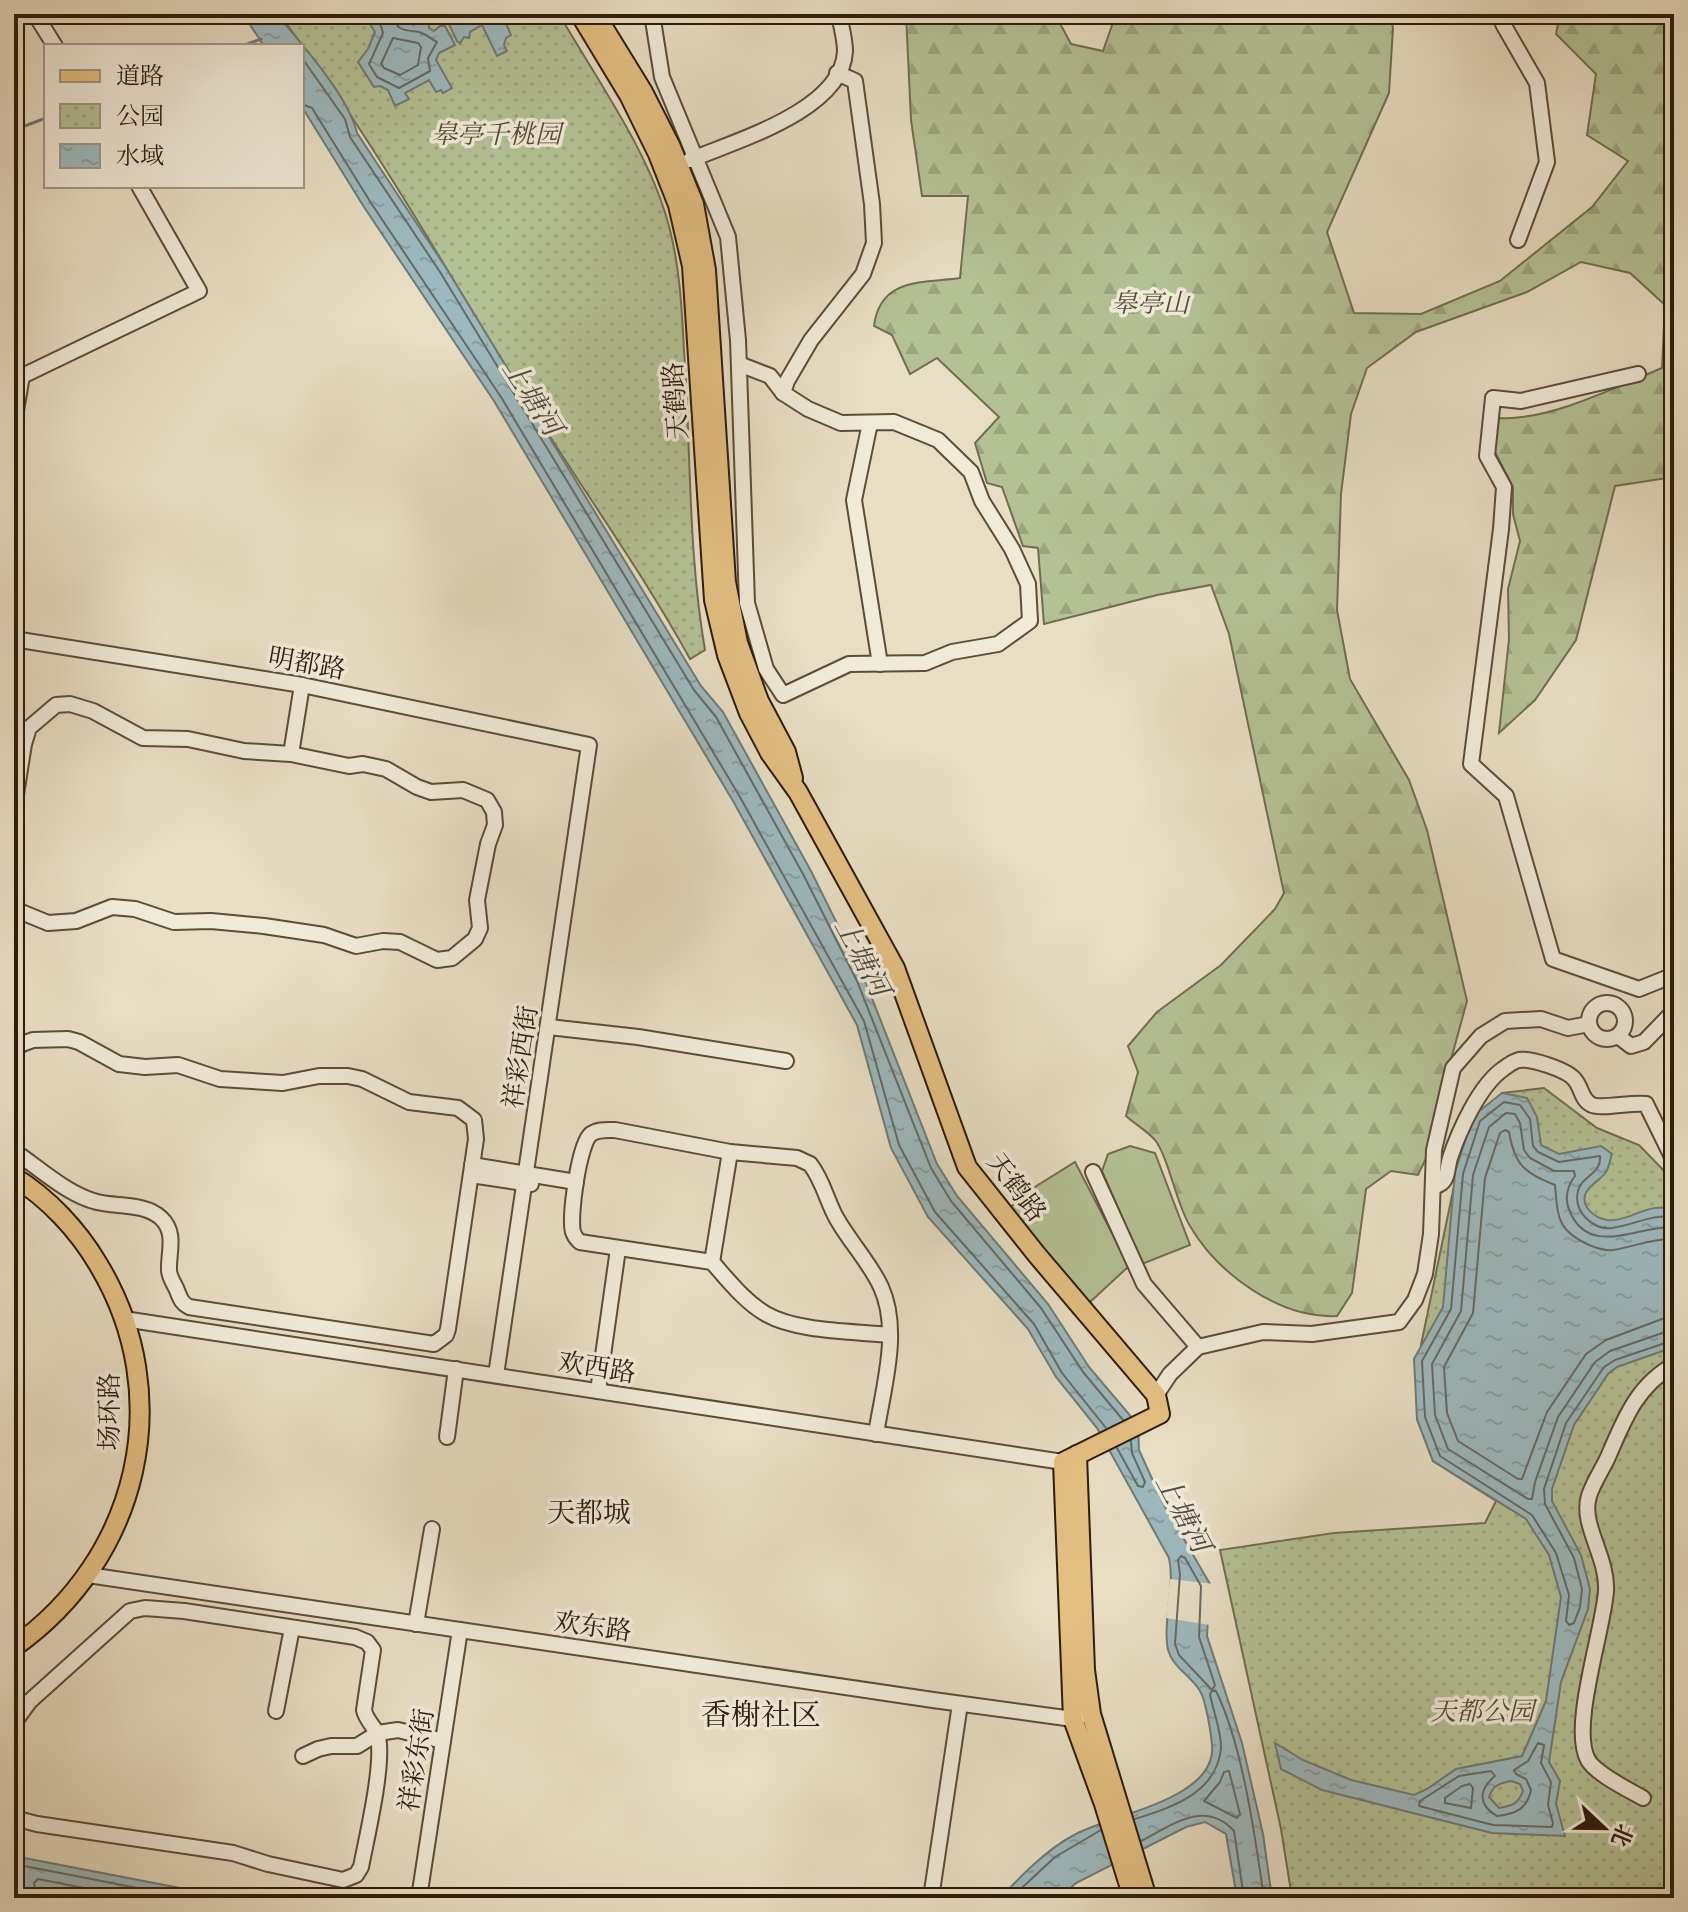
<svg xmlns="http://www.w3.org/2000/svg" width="1688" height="1912" viewBox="0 0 1688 1912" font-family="'IM FELL Double Pica','Noto Serif SC',serif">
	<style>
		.grass { fill: #b4c195; stroke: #716e50; stroke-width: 2 }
		.forest { fill: url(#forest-firs); stroke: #716e50; stroke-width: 2 }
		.park { fill: url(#park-dots); stroke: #716e50; stroke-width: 2 }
		.water { fill: url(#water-ripples); stroke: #717a77; stroke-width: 2; fill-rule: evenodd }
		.pier { fill: #e8dec4 }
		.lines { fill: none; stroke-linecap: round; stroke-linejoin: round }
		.shore { stroke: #666a65; stroke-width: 2 }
		.stream { stroke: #717a77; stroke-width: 3 }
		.minor-casing { stroke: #5c4c39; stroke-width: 18 }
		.major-casing { stroke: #2e1b0b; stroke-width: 22 }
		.minor { stroke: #f0ead9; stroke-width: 14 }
		.major { stroke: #e4bf82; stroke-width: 18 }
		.labels { text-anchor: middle; stroke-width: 7; stroke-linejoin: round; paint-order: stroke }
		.park-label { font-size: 26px; font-style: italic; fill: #564d34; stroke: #f0ead9 }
		.street-label { font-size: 26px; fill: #2e1b0b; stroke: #f0ead9 }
		.water-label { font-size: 28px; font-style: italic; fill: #4f4a41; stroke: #f0ead9 }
		.neighbourhood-label { font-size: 28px; fill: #2e1b0b; stroke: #f0ead9 }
		.quarter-label { font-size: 30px; fill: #2e1b0b; stroke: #f0ead9 }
	</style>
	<defs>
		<pattern id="forest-firs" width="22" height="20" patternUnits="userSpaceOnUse" patternTransform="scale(2)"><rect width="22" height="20" fill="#b4c195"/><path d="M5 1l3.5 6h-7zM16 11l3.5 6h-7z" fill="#9ba57f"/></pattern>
		<pattern id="park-dots" width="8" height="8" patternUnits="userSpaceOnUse" patternTransform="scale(2)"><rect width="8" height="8" fill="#b4c195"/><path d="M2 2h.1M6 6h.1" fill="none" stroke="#9ba57f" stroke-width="1.8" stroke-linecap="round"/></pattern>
		<pattern id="water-ripples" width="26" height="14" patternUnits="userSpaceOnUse" patternTransform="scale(2)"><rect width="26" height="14" fill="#9db9bf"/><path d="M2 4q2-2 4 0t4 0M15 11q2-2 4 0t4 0" fill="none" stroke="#889ea3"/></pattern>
	</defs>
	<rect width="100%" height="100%" fill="#e8dec4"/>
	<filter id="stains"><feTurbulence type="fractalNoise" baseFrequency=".0025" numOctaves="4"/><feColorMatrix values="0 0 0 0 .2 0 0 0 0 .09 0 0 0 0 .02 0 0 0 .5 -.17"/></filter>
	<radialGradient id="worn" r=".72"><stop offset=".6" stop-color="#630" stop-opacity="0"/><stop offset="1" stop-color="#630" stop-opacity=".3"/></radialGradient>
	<g class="grass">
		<polygon points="1130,1146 1155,1153 1190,1245 1142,1264 1102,1171 1108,1154"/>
		<polygon points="1075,1162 1129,1266 1089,1303 1009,1210 1019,1197"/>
	</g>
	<path class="forest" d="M906 14H1055L1071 44 1103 51 1116 14H1390L1393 28 1389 93 1327 232 1354 313 1421 314 1500 281 1592 207 1628 161 1587 135 1596 74 1556 34 1560 14H1674V477L1615 486 1576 640 1535 700 1499 733 1509 639 1508 589 1520 541 1513 514V487L1494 450 1499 418C1549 421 1616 387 1662 368L1665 305 1630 273 1581 262 1527 292 1416 332 1367 368 1351 414 1341 494 1337 610 1350 679 1409 780 1427 830 1467 1001 1444 1085 1432 1146 1418 1175 1391 1171 1366 1189 1352 1293 1337 1316C1280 1319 1218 1274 1190 1226 1176 1204 1169 1158 1155 1140 1147 1131 1135 1124 1126 1116L1138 1072 1128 1046 1157 1012 1221 965 1275 909 1284 893 1229 634 1211 585 1157 595 1044 624 1038 548 1023 546 1002 487 987 483 975 443 999 417 937 358 910 374 892 335 874 326C880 277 924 283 960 278L968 196H922L911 120Z"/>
	<g class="park">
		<path d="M279 14H559C598 82 651 154 670 230 680 270 682 311 684 351 691 451 688 552 705 650L690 659C640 568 579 485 525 397 445 269 371 135 279 14Z"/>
		<polygon points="1544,1088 1597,1128 1639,1145 1674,1181 1674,1898 1292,1898 1281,1829 1220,1550 1334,1533 1485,1523 1496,1501 1433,1461 1417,1419 1421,1345 1460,1157 1502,1093"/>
	</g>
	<g class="water">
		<path d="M243 14H277C302 45 348 95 357 133L446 268 701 686 723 712 811 871 864 978 937 1164 957 1196 1048 1304 1089 1367 1138 1425 1139 1450 1164 1505 1210 1584 1207 1636 1242 1743 1263 1834 1272 1898H1237L1226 1834 1205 1822 1186 1827 1076 1883 1059 1898H1000C1022 1875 1046 1850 1074 1835 1111 1814 1217 1800 1212 1745 1211 1733 1206 1701 1200 1691 1190 1674 1168 1665 1167 1643 1164 1614 1175 1586 1169 1558L1097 1428 1056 1377 1028 1329 928 1217 891 1148 857 1025 733 801 494 401 364 207 302 107V46H264Z"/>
		<polygon points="364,14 399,14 405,22 414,25 423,19 429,21 429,28 434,31 440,26 445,26 455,45 439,53 436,60 452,88 443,93 441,90 436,92 429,80 405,93 409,99 395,106 388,90 380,86 374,87 358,62 368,49 375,32"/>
		<polygon points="456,14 502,14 511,35 506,38 504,45 507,51 497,56 482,25 470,32 469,38 464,37 460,43 457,41 448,22"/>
		<path d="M1502 1093 1527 1098 1537 1117 1541 1145 1559 1154 1601 1146 1612 1154C1610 1160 1609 1167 1606 1172 1600 1181 1588 1185 1585 1195 1582 1208 1595 1218 1607 1220 1628 1223 1650 1200 1674 1210V1347L1617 1367 1608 1374 1574 1425 1552 1489V1501L1581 1555 1590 1589 1588 1609 1561 1682 1549 1762 1560 1781 1556 1804 1565 1836 1492 1833 1322 1790 1281 1769 1275 1743 1303 1760 1351 1780 1414 1795 1427 1789 1456 1769 1522 1756 1546 1701 1561 1597 1549 1555 1526 1519 1433 1461 1417 1419 1414 1359 1443 1307 1455 1172 1473 1116ZM1511 1781 1520 1784 1523 1791C1518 1804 1512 1806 1499 1808L1489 1797C1493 1785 1500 1783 1511 1781Z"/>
		<polygon points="14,1856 232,1898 36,1898 14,1893"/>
	</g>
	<polygon class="pier" points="1170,1579 1214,1584 1210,1625 1166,1618"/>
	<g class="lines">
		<g class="shore">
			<path d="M373 14 381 26 383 33 369 64 377 77 399 88 430 71 428 58 437 42C433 40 424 33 419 32 405 30 396 32 393 14"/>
			<polygon points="393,38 418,43 421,47 418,65 400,75 384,68 381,64"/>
			<polyline points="302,58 345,119 350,137 440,272 694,690 716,717 803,874 857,981 931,1168 951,1201 1041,1308 1083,1372 1123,1420"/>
			<polyline points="302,104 312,108 371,203 501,397 740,797 864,1021 899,1145 935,1212 1034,1324 1062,1373 1106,1428"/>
			<path d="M1674 1217C1651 1214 1634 1225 1612 1228 1592 1230 1573 1211 1578 1191 1581 1176 1602 1174 1600 1156L1559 1162 1538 1152 1533 1146 1530 1119 1520 1105 1504 1102 1480 1121 1463 1174 1451 1309 1422 1361 1425 1417 1440 1456 1532 1515 1556 1553 1569 1595 1566 1621 1569 1625 1574 1623 1580 1607 1582 1589 1574 1558 1545 1504 1544 1489 1566 1423 1604 1367 1615 1360 1674 1340"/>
			<path d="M1674 1227C1639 1225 1590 1258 1570 1212 1564 1200 1567 1186 1575 1176L1574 1171H1554L1530 1158 1524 1150 1520 1123 1515 1114 1506 1113 1489 1127 1473 1175 1461 1311 1432 1364 1435 1415 1448 1449 1528 1499H1532L1535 1482 1558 1417 1595 1362 1610 1351 1674 1329"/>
			<path d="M1674 1239C1652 1238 1634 1247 1613 1250 1604 1251 1597 1248 1589 1245 1556 1230 1558 1216 1555 1185 1524 1172 1515 1166 1509 1132L1505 1130 1500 1133 1485 1178 1473 1313 1444 1367 1447 1413 1458 1441 1518 1479H1522L1547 1412 1586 1354 1606 1340 1662 1319 1674 1317"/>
			<polyline points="1117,1448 1138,1486 1143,1487 1145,1482 1132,1453 1131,1441"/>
			<polygon points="1181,1556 1185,1558 1201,1586 1199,1637 1215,1685 1212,1690 1179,1655 1175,1644 1180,1574 1178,1560"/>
			<path d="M1538 1743 1544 1745 1541 1763 1551 1782 1548 1805 1553 1823 1552 1827 1493 1825 1419 1806 1420 1801 1459 1776 1491 1771 1495 1776C1478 1790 1478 1805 1497 1816 1516 1814 1527 1809 1531 1790L1526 1779 1516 1774 1514 1770 1528 1761Z"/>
			<polygon points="1229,1771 1240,1814 1237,1818 1204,1801 1220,1782 1224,1772"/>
			<polygon points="1470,1784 1473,1788 1471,1808 1445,1803 1445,1798 1462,1786"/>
			<path d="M1135 1819C1170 1808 1216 1794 1221 1749 1222 1733 1213 1711 1210 1694L1212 1691H1216C1243 1746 1255 1837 1264 1898"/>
			<path d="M1141 1841C1172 1825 1205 1799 1234 1831L1244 1898"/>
			<polyline points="14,1864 189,1898"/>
			<polyline points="37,1898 34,1883 38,1879 135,1898"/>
			<polyline points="1011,1898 1055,1857 1101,1830"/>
		</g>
		<g class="stream">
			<polyline points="242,46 261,39"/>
			<polyline points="14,130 46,118"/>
		</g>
		<g class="minor-casing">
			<g id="minor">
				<polyline points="35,14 55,46"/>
				<polyline points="652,14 662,77 728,237 738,340 747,603 766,669 783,695 849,664 925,663 952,652 998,644 1030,621 1028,584 1012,549 982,501 971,472 938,440 894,422 841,423 808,409 783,393 787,381 811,340 863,274 874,243 872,204 855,81 837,73"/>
				<polyline points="1503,14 1503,24 1537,83 1547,162 1518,240"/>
				<path d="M690 160C735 141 843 110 845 51 845 39 841 26 839 14"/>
				<polyline points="739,364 770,376 783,393"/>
				<polyline points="1638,374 1521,401 1493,398 1487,456 1504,487 1501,529 1471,764 1506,796 1553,959 1639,989 1674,975"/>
				<polyline points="14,380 199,291 139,186"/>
				<polyline points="14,422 22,376"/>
				<polyline points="870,423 854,500 880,664"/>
				<polyline points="14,639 302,685 589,745 496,1375"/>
				<polyline points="291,754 302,685"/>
				<polyline points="14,807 24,744 29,728 56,705 70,704 93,711 143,738 188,739 244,751 291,754 349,766 363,764 386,769 417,787 431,792 463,790 487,800 494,812 495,825 488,844 477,900 480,928 475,939 452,958 437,960 400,942 383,941 356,946 324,935 264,926 211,921 174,922 135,909 112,907 76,921 48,923 14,909"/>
				<circle cx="1607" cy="1021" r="18"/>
				<polyline points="549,1027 638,1037 786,1061"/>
				<polyline points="1618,1036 1631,1046 1644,1042 1674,1011"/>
				<path d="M14 1050 22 1044 33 1040 68 1039 79 1042 119 1064 145 1067 178 1065 220 1079 283 1083 319 1076H348L362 1079 409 1102 458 1108 474 1120 476 1139 448 1329 446 1335 434 1344 189 1307C180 1302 180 1297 176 1288 173 1282 170 1278 169 1271 168 1253 177 1233 161 1218 145 1203 118 1207 97 1202 68 1195 39 1168 14 1151"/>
				<polyline points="472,1165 576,1182"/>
				<polyline points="1093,1172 1144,1284 1198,1347"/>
				<polyline points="471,1175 531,1184"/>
				<path d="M1433 1187C1439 1185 1444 1183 1446 1176 1448 1171 1448 1164 1450 1158 1459 1131 1479 1086 1503 1069 1507 1066 1514 1061 1519 1060 1531 1058 1568 1070 1575 1080 1582 1088 1581 1100 1592 1105 1602 1109 1631 1102 1646 1104L1674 1161"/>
				<polyline points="712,1262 730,1152"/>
				<polyline points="124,1319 1063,1462"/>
				<polyline points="598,1391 618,1249"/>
				<polyline points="1156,1395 1170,1374 1198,1347 1263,1332 1312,1334 1399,1322 1415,1300 1425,1274 1431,1234 1434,1150 1453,1068 1481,1036 1505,1021 1541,1019 1568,1028 1589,1024"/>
				<path d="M876 1434C883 1388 901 1331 881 1287 870 1263 850 1242 837 1219 827 1202 823 1180 810 1164L797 1158 730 1152 615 1130C606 1130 598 1129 591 1134 579 1143 569 1217 573 1232 575 1238 576 1238 580 1242L712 1262C728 1280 745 1302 766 1314 797 1332 853 1331 889 1335"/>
				<polyline points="447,1437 456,1369"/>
				<polyline points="88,1575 933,1700 1073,1719 1080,1716"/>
				<polyline points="416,1624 432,1529"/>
				<polyline points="276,1711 292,1628"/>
				<path d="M14 1723 30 1701 130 1611 145 1608 184 1611 355 1637 367 1642 373 1650 364 1710C366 1721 376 1727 378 1737 384 1765 367 1836 361 1867L356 1875 343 1880 268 1864 233 1853 37 1824 14 1818"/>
				<polyline points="303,1756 318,1749 331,1746 357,1746 378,1733 398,1730 443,1741"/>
				<path d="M1643 1798C1629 1790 1596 1774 1588 1760 1570 1727 1603 1632 1606 1591 1608 1557 1580 1524 1589 1496 1593 1483 1602 1470 1608 1457 1624 1420 1637 1385 1674 1365"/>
				<polyline points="419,1898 460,1630"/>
				<polyline points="931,1898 960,1704"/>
			</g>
		</g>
		<g class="major-casing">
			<g id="major">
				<polyline points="580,14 629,95 658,154 678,205 692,266 714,600 727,655 749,713 770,753 798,792 895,968 967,1167 1037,1255 1156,1395 1160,1414 1063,1462 1073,1719 1104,1804 1133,1898"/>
				<polyline points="595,14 643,92 671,147 694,204 706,270 726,582 738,643 759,701 786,752 793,778"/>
				<path d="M14 1177C48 1198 78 1230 98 1264 178 1396 139 1559 14 1647"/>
				<polyline points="1077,1455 1085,1670 1091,1714 1147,1898"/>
			</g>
		</g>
		<use href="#minor" class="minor"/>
		<use href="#major" class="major"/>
	</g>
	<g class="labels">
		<g class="park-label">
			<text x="496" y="143">皋亭千桃园</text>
			<text x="1150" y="312">皋亭山</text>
			<text x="1482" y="1720">天都公园</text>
		</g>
		<g class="street-label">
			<text transform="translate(675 401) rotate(-94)" y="9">天鹤路</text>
			<text transform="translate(307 663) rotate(10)" y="9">明都路</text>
			<text transform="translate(520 1057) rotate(-81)" y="9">祥彩西街</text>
			<text transform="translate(1017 1187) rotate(53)" y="9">天鹤路</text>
			<text transform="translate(597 1367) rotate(9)" y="9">欢西路</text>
			<text transform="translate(109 1412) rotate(-90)" y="9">场环路</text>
			<text transform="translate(593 1626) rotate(8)" y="9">欢东路</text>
			<text transform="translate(416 1760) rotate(-81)" y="9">祥彩东街</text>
		</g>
		<g class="water-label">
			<text transform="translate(533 397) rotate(57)" y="10">上塘河</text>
			<text transform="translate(863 957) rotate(62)" y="10">上塘河</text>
			<text transform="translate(1184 1513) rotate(62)" y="10">上塘河</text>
		</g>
		<g class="neighbourhood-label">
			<text x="589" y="1522">天都城</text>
		</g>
		<g class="quarter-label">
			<text x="761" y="1725">香榭社区</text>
		</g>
	</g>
	<rect width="1688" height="1912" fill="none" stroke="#e8dec4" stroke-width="48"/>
	<rect x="16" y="16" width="1656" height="1880" fill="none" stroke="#2e1b0b" stroke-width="4"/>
	<rect x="24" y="24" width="1640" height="1864" fill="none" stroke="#2e1b0b" stroke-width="2"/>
	<rect x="44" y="44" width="260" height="144" fill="#f0ead9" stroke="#a29787" stroke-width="2"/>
	<rect x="60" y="70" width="40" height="12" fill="#e4bf82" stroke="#a29787" stroke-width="2"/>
	<text x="116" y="84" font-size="24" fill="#2e1b0b">道路</text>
	<rect x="60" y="104" width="40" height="24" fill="url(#park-dots)" stroke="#a29787" stroke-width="2"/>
	<text x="116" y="124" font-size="24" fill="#2e1b0b">公园</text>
	<rect x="60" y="144" width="40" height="24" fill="url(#water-ripples)" stroke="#a29787" stroke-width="2"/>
	<text x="116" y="164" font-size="24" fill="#2e1b0b">水域</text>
	<g transform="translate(1604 1828) rotate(112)" stroke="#f0ead9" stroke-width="6" paint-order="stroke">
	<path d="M0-6L14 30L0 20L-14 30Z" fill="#2e1b0b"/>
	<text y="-12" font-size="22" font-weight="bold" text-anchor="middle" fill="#2e1b0b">北</text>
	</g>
	<rect width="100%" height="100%" filter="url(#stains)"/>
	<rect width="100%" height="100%" fill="url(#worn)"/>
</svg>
